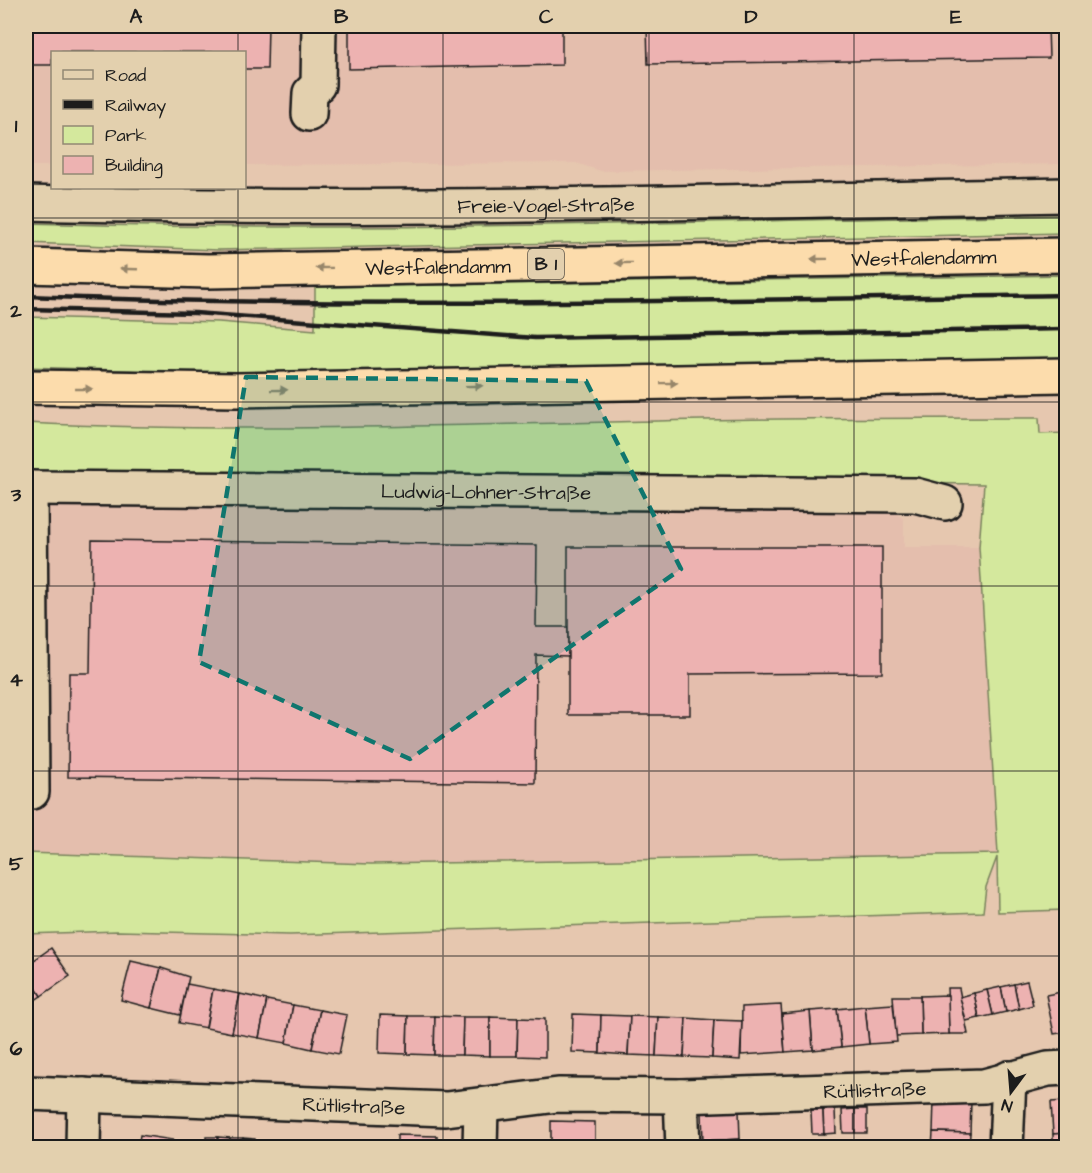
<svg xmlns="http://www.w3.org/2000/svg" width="1092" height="1173" viewBox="0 0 1092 1173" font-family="'Architects Daughter',sans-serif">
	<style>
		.built { fill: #e4bead }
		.green { fill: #d4e89d; stroke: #78825c; stroke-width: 1.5 }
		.building { fill: #edb2b1; stroke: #1c1c1c; stroke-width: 1.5 }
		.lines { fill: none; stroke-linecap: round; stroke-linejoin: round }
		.minor-casing { stroke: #1c1c1c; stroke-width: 38 }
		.highway-casing { stroke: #1c1c1c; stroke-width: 38 }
		.minor { stroke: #e3d0ae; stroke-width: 33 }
		.highway { stroke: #fcdcac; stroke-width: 33 }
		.rail { stroke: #1c1c1c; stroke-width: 4.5 }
		.oneway { fill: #97866b }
		.marked { fill: #0f766e; fill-opacity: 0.2; stroke: #0f766e; stroke-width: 4.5; stroke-dasharray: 12 8; stroke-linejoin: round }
		.grid { fill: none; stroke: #1c1c1c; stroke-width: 1.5; stroke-opacity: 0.55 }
		.labels { text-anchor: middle; stroke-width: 5; stroke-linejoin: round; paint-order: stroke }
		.shield { fill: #e3d0ae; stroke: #585248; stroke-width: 1.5 }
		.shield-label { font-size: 18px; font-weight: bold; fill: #1c1c1c }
		.street-label { font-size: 20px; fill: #1c1c1c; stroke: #e3d0ae }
		.neatline { fill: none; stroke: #1c1c1c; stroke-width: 2 }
		.grid-label { font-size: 20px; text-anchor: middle; font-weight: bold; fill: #1c1c1c }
	</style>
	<rect width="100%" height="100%" fill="#e6c7af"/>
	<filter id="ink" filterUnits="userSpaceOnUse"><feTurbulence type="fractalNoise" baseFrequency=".0167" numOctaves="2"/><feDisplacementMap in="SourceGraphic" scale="12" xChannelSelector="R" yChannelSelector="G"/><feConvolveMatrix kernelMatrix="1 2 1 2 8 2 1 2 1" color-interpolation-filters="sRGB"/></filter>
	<g filter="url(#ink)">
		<g class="built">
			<polygon points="26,26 1066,26 1066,164 601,171 576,163 245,165 244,52 52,52 52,166 26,166"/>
			<polygon points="26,498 889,508 904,519 904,547 979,547 998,855 371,864 26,852"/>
		</g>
		<g class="green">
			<path d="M1066 215V233L218 250 26 243V223C373 234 719 220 1066 215Z"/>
			<polygon points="1066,275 1066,358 211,373 26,367 26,317 219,322 315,330 315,287"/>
			<path d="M1039 418 1040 434 1066 433V910L998 912 997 857 986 887 983 912 290 935 118 931 26 934V853L371 864 998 854 979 547 984 484 26 475V423C252 434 477 424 703 420 815 418 927 418 1039 418Z"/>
		</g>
		<g class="building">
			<polygon points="26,26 268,26 267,69 244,69 244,52 52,52 52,65 26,65"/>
			<polygon points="349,26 562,26 562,65 349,69"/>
			<polygon points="647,26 1048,26 1049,58 648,64"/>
			<polygon points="92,540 537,545 536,627 568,627 568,656 536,655 535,783 68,777 69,673 90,673"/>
			<polygon points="568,547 882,547 882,673 690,674 690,715 568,715"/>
			<polygon points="51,948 70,976 41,996 26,973 26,966"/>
			<polygon points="131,961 161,968 151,1008 121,1000"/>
			<polygon points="161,968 189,977 180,1015 151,1008"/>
			<polygon points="26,973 41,996 26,1006"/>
			<polygon points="1027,981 1033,1005 1019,1009 1014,984"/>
			<polygon points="187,984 213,989 206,1028 179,1023"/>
			<polygon points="1014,984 1019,1009 1006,1012 1001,987"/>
			<polygon points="1001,987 1006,1012 993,1015 987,990"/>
			<polygon points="947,988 959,988 968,1034 949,1034"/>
			<polygon points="213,989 240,994 232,1033 206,1028"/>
			<polygon points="987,990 993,1015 979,1018 974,993"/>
			<polygon points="1066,991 1066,1032 1054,1034 1046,995"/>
			<polygon points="974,993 979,1018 966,1021 960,997"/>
			<polygon points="240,994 267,1000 259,1038 232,1033"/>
			<polygon points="948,995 949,1034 921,1035 920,996"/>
			<polygon points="893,996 920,996 921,1035 896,1036"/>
			<polygon points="267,1000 293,1005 286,1043 259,1038"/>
			<polygon points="893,1004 897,1042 869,1044 865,1006"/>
			<polygon points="293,1005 320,1010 312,1049 286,1043"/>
			<polygon points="781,1005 785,1052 741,1055 742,1007"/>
			<polygon points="865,1006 869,1044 841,1047 837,1009"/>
			<polygon points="837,1009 841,1047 813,1050 810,1011"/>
			<polygon points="320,1010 347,1015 339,1054 312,1049"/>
			<polygon points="810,1011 813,1050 785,1052 782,1014"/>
			<polygon points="573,1014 601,1015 600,1053 572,1052"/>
			<polygon points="380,1015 408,1016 407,1054 379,1053"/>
			<polygon points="601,1015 630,1016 628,1055 600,1053"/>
			<polygon points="408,1016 435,1016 434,1055 407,1054"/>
			<polygon points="435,1016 463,1017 462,1055 434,1055"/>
			<polygon points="630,1016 658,1017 656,1056 628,1055"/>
			<polygon points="463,1017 490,1017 490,1056 462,1055"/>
			<polygon points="490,1017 518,1018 517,1056 490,1056"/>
			<polygon points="658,1017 686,1018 684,1057 656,1056"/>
			<polygon points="518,1018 545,1019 545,1057 517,1056"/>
			<polygon points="686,1018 714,1020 712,1058 684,1057"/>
			<polygon points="714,1020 742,1021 740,1060 712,1058"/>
			<polygon points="934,1099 971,1101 970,1133 933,1132"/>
			<polygon points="1066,1101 1066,1133 1053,1134 1051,1102"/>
			<polygon points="855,1109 855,1133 843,1133 842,1110"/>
			<rect x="855" y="1109" width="12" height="24"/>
			<polygon points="811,1110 823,1110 824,1134 812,1134"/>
			<polygon points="823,1110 835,1110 836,1133 824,1134"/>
			<polygon points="739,1111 740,1139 703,1141 702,1113"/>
			<polygon points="551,1121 595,1122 595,1148 551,1148"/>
			<polygon points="933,1132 970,1133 969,1148 932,1148"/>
			<polygon points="1066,1133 1066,1148 1053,1148 1053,1134"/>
			<polygon points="140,1135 173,1140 171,1148 138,1148"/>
			<polygon points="397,1135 437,1136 437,1148 397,1148"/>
			<rect x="206" y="1137" width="12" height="11"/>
			<polygon points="218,1137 230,1138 230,1148 218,1148"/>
			<polygon points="230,1138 243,1138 242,1148 230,1148"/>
			<polygon points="243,1138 255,1139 255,1148 242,1148"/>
			<polygon points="740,1139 741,1148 703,1148 703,1141"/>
		</g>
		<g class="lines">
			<g class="minor-casing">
				<g id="minor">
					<polyline points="309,114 310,93 318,85 319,26"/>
					<path id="s1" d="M26 203C373 212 719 202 1066 195"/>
					<path id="s2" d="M26 488 915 495 945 503"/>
					<polyline points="30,488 32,792"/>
					<path id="s3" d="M26 1093 446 1109 558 1095 681 1096 984 1086 1048 1069 1066 1068"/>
					<polyline points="681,1096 683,1148"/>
					<polyline points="83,1148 84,1095"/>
					<polyline points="480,1148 481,1106"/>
					<polyline points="1006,1148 1009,1078"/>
				</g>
			</g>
			<g class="highway-casing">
				<g id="highway">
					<path id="s4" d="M26 266 208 271 1066 255"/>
					<polyline points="26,387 236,390 1066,375"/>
				</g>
			</g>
			<use href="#minor" class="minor"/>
			<use href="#highway" class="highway"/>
			<g class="rail">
				<path d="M26 296C372 309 720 300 1066 295"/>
				<polyline points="26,309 195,313 535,338 1066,329"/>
			</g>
		</g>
		<defs><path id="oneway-solid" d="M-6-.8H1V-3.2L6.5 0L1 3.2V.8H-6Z" transform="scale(1.5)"/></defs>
		<g class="oneway">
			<use href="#oneway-solid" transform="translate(819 259) rotate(179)"/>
			<use href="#oneway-solid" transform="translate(624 263) rotate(179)"/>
			<use href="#oneway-solid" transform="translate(324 268) rotate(179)"/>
			<use href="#oneway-solid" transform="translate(129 269) rotate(-178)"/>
			<use href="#oneway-solid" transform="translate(669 383) rotate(-1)"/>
			<use href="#oneway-solid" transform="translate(474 386) rotate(-1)"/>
			<use href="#oneway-solid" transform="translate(84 389)"/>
			<use href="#oneway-solid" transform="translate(279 390) rotate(-1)"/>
		</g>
	</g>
	<path class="marked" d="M246 377 586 381 681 569 410 759 199 662Z"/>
	<path class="grid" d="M238 26V52M443 26V1148M649 26V1148M854 26V1148M238 188V1148M26 218H1066M26 402H1066M26 586H1066M26 771H1066M26 956H1066"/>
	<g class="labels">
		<rect class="shield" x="528" y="249" width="36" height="30" rx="4.5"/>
		<g class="shield-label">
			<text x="546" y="270">B 1</text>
		</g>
		<g class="street-label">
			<text dy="7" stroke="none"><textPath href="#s1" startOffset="520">Freie-Vogel-Straße</textPath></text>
			<text dy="7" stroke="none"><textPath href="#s4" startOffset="898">Westfalendamm</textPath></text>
			<text dy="7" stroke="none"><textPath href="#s4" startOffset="412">Westfalendamm</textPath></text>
			<text dy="7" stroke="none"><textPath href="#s2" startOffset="460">Ludwig-Lohner-Straße</textPath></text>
			<text dy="7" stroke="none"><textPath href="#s3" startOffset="850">Rütlistraße</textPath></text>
			<text dy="7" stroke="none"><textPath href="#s3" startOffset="328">Rütlistraße</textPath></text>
		</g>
	</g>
	<rect width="1092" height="1173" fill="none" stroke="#e3d0ae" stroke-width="66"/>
	<rect x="51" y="51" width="195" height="138" fill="#e3d0ae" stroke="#938874" stroke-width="1.5"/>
	<rect x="63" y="70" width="30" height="9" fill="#e3d0ae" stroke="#938874" stroke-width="1.5"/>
	<text x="105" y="81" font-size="18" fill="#1c1c1c">Road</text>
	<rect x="63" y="100" width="30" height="9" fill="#1c1c1c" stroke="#938874" stroke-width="1.5"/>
	<text x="105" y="111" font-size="18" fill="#1c1c1c">Railway</text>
	<rect x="63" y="126" width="30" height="18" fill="#d4e89d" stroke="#938874" stroke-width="1.5"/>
	<text x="105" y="141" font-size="18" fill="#1c1c1c">Park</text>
	<rect x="63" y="156" width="30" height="18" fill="#edb2b1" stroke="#938874" stroke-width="1.5"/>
	<text x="105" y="171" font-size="18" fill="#1c1c1c">Building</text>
	<g transform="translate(1011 1092) rotate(196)" stroke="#e3d0ae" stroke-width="4.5" paint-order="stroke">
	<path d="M0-4.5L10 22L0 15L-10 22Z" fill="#1c1c1c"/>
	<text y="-9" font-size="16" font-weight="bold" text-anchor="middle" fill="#1c1c1c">N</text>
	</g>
	<rect x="33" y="33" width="1026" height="1107" class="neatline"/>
	<g class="grid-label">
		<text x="136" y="23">A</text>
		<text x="341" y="23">B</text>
		<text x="546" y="23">C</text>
		<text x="751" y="23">D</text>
		<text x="956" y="23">E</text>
		<text x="16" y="132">1</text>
		<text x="16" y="317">2</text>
		<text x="16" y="501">3</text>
		<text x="16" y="686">4</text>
		<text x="16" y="870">5</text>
		<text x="16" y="1055">6</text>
	</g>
</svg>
